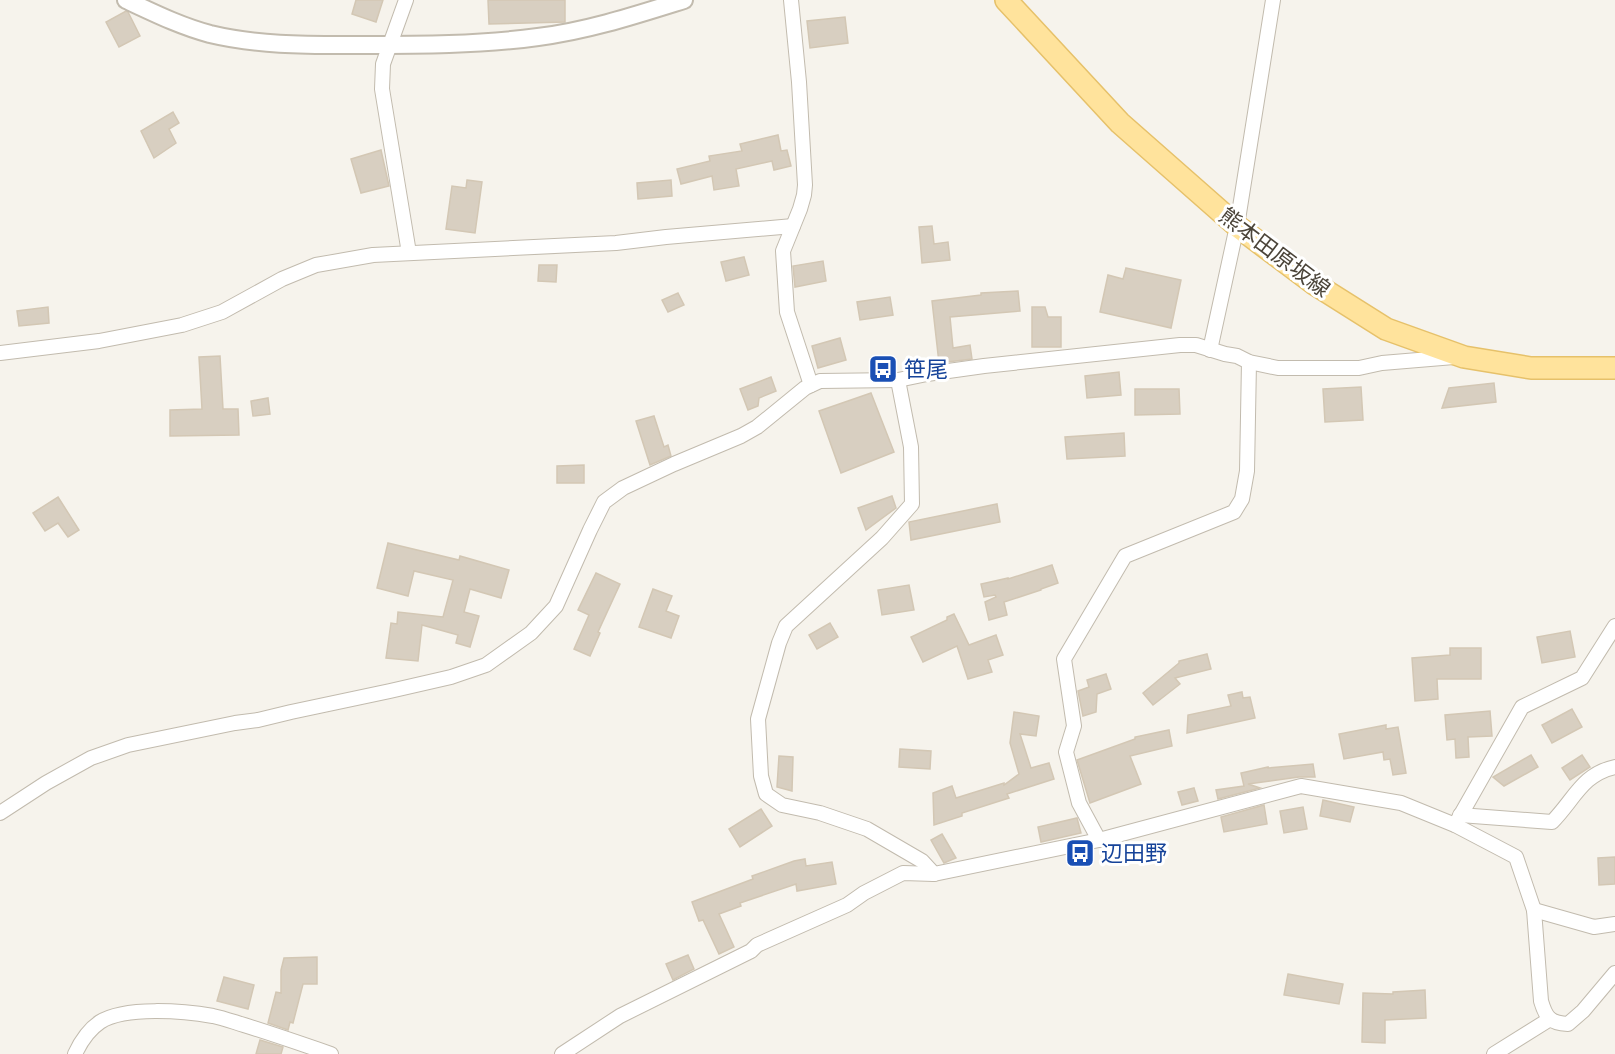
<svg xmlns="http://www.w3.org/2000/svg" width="1615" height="1054" viewBox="0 0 1615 1054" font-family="Karla,'Noto Sans JP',sans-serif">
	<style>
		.building { fill: #d8cfc1; stroke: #d3c7b4; stroke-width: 1.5 }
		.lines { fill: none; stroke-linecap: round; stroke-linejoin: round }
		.minor-casing { stroke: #c2bbae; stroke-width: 16 }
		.tertiary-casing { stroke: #c2bbae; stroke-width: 20 }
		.primary-casing { stroke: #e6c16a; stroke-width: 24 }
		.minor { stroke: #fff; stroke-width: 14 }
		.tertiary { stroke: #fff; stroke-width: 16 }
		.primary { stroke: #ffe39c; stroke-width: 21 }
		.labels { text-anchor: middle; stroke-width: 6; stroke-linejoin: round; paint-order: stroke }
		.street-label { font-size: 22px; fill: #4b4439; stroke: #fff }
		.transit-label { font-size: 22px; fill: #164399; stroke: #fff; text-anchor: start }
	</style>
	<rect width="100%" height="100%" fill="#f6f3ec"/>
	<g class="building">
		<polygon points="356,0 383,0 376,22 352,14"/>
		<polygon points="488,0 565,0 565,22 489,24"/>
		<polygon points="126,11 128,12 140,36 119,47 106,22"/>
		<polygon points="845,17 848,43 810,48 807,21"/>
		<polygon points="173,112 179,123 169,129 176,143 154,158 141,131"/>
		<polygon points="778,135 781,151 787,150 791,166 774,170 772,161 736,169 739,186 714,190 712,176 681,184 677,169 710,161 709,156 742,151 740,144"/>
		<polygon points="381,150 389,186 361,193 351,159"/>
		<polygon points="467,180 482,182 475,233 446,229 452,186 466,188"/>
		<polygon points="671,180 672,196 638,199 637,183"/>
		<polygon points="932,226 934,244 948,242 950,260 922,263 919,227"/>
		<polygon points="744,257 749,275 726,281 721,262"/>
		<polygon points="823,261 826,281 795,287 793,266"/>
		<polygon points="539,265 557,265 556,282 538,281"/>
		<polygon points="1126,268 1181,280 1171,328 1100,312 1108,275 1123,279"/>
		<polygon points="1018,291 1020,311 950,317 953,348 970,345 972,359 939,363 932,301 981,295 981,293"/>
		<polygon points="678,293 684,305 668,312 662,300"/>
		<polygon points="890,297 893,315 860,320 857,302"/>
		<polygon points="48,307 49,323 19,326 17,311"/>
		<polygon points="1032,307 1045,307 1048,317 1061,317 1061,347 1032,347"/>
		<polygon points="840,338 846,360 818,368 812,346"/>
		<polygon points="220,356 223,409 238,409 239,435 170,436 170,410 202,409 199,357"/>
		<polygon points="1119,372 1121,395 1087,398 1085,376"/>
		<polygon points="771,377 776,391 759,398 758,406 748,410 740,389"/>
		<polygon points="1494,383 1496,402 1442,408 1449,388"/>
		<polygon points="1361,387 1363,420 1325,422 1323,389"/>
		<polygon points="1135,389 1179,389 1180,414 1135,415"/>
		<polygon points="871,393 894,452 841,473 819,411"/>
		<polygon points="268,398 270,414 253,416 251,401"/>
		<polygon points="654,416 664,447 668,445 671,456 650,465 636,421"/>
		<polygon points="1124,433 1125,456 1067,459 1065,437"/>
		<polygon points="584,465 584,483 557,483 557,466"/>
		<polygon points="892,496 896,508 866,530 858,508"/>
		<polygon points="58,497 79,530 68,537 58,523 45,531 33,513"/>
		<polygon points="997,504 1000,522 911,540 909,522"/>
		<polygon points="388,543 459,560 460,556 509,570 501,598 470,589 464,612 479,616 470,647 456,643 458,635 422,625 418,661 386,658 391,623 397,624 398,612 443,617 453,580 414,571 408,596 377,588"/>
		<polygon points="1052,565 1058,583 1041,589 1041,590 1004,602 1007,615 989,620 985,602 996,597 995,595 984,597 981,584 1008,578 1008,579"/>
		<polygon points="596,573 620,584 598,632 600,633 590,656 574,649 589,615 578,610"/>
		<polygon points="909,585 914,610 882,615 878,590"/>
		<polygon points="653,589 672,596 666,611 679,616 671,638 639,627"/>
		<polygon points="954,614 969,645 996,635 1003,655 988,660 992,672 968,679 957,646 923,662 911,637 947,620 947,617"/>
		<polygon points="830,623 838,637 817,649 809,635"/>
		<polygon points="1570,631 1575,657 1542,663 1537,637"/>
		<polygon points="1450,648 1481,648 1481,679 1437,679 1438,699 1415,701 1412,658 1450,655"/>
		<polygon points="1207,654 1211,669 1175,678 1180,684 1153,705 1143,693 1179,663 1179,661"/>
		<polygon points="1106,674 1111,689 1097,694 1096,712 1083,716 1078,691 1089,687 1087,680"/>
		<polygon points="1242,692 1243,698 1250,697 1255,718 1187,733 1188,715 1231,706 1228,695"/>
		<polygon points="1572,709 1582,727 1552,743 1542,725"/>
		<polygon points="1490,711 1492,736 1468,737 1469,757 1456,758 1455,739 1447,740 1445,715"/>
		<polygon points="1014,712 1039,716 1036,736 1020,734 1031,768 1049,763 1054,779 1007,794 1009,798 962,813 962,816 934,825 933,793 952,786 956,798 1004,783 1004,785 1019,774 1010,743"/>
		<polygon points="1386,725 1386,729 1398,727 1406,773 1393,775 1390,759 1384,760 1383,752 1344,759 1339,734"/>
		<polygon points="1169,730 1172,746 1130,756 1141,784 1090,803 1077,760 1135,739 1135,737"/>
		<polygon points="900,749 931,751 930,769 899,767"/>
		<polygon points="1531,755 1538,767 1504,786 1493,777"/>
		<polygon points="1582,755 1590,767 1570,780 1562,768"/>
		<polygon points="779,756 793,757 792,791 777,787"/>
		<polygon points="1313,764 1315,777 1299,777 1248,784 1260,788 1218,799 1216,790 1244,786 1241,773 1268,767 1268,768"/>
		<polygon points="1194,788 1198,801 1182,805 1178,792"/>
		<polygon points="1323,800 1354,807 1350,822 1320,816"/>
		<polygon points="1264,805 1267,824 1224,832 1221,817"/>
		<polygon points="1303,807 1307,829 1284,833 1280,811"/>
		<polygon points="761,809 772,826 740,847 729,829"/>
		<polygon points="1077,818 1081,833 1041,842 1038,827"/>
		<polygon points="942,834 956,858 944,863 931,840"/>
		<polygon points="1615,857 1615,884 1599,885 1598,858"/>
		<polygon points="805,859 806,866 832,862 836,884 797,891 796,884 740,903 741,906 719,914 734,947 719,954 703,920 699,921 692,902 753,879 752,876 794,861"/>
		<polygon points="688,955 694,969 673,980 666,964"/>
		<polygon points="317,957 317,984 303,984 293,1023 290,1022 288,1030 268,1023 276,992 281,993 281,970 284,958"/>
		<polygon points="1288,974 1343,984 1339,1004 1284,995"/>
		<polygon points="224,977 254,985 248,1009 217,1001"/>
		<polygon points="1425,990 1426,1018 1385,1020 1385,1043 1362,1042 1363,993 1393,994 1393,992"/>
		<polygon points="260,1040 283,1047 281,1054 256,1054"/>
	</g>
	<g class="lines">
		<g class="minor-casing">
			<g id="minor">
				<polyline points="406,0 383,64 382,89 409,253"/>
				<polyline points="791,0 799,82 805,185 804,195 800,209 783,251 787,312 811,385"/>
				<polyline points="1210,350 1237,226 1273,0"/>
				<polyline points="0,353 99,341 182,325 222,312 282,279 316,265 373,255 616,243 666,237 793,226"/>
				<polyline points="898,380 911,447 912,504 882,538 786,626 779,643 758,719 761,776 766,794 782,805 820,813 867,829 922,861 934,874"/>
				<polyline points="0,813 46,783 91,758 128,745 235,723 258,720 291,712 390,691 451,677 486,665 531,633 556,606 590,530 604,502 623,488 674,464 741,436 757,427 805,388 820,381 898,380 927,374 984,366 1180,345 1196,345 1225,354 1237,356 1249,362 1278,368 1359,368 1382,363 1454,357"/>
				<path d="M1460 815 1552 822C1574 800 1582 774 1615 767"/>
				<polyline points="1455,825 1522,707 1582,678 1615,626"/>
				<polyline points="1099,840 1079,803 1066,752 1074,726 1064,659 1125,556 1234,512 1242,499 1247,471 1249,362"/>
				<polyline points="1534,910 1594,927 1615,924"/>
				<path d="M75 1054C81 1041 88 1030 100 1022 125 1006 184 1011 213 1016 223 1018 234 1022 244 1025 273 1034 302 1044 331 1054"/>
				<path d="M562 1054 620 1016 751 951 757 945 847 905 864 893 903 873 934 874 1099 840 1301 786 1401 803 1455 825 1516 857 1534 910 1541 1001C1546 1018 1550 1023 1568 1024L1583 1011 1615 973"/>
				<polyline points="1494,1054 1550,1019"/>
			</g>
		</g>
		<g class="tertiary-casing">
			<path id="tertiary" d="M126 0C154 13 180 26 210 34 260 46 310 45 360 45 419 45 479 45 538 37 587 31 636 15 684 0"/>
		</g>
		<g class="primary-casing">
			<polyline id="primary" points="1006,0 1120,123 1237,226 1313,283 1386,329 1464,357 1531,368 1615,368"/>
		</g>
		<use href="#minor" class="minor"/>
		<use href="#tertiary" class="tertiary"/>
		<use href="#primary" class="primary"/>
	</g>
	<defs>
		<g id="bus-square" transform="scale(1.5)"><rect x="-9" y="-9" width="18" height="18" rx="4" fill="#1a4fb4" stroke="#fff"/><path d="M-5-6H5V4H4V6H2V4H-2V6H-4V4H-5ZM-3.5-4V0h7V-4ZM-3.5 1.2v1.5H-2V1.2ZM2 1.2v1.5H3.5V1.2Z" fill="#fff"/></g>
	</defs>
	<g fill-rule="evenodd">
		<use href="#bus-square" x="883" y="369"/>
		<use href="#bus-square" x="1080" y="853"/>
	</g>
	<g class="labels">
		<g class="street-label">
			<text transform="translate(1275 252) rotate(37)" y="8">熊本田原坂線</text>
		</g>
		<g class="transit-label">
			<text x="904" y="377">笹尾</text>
			<text x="1101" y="861">辺田野</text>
		</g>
	</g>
</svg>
